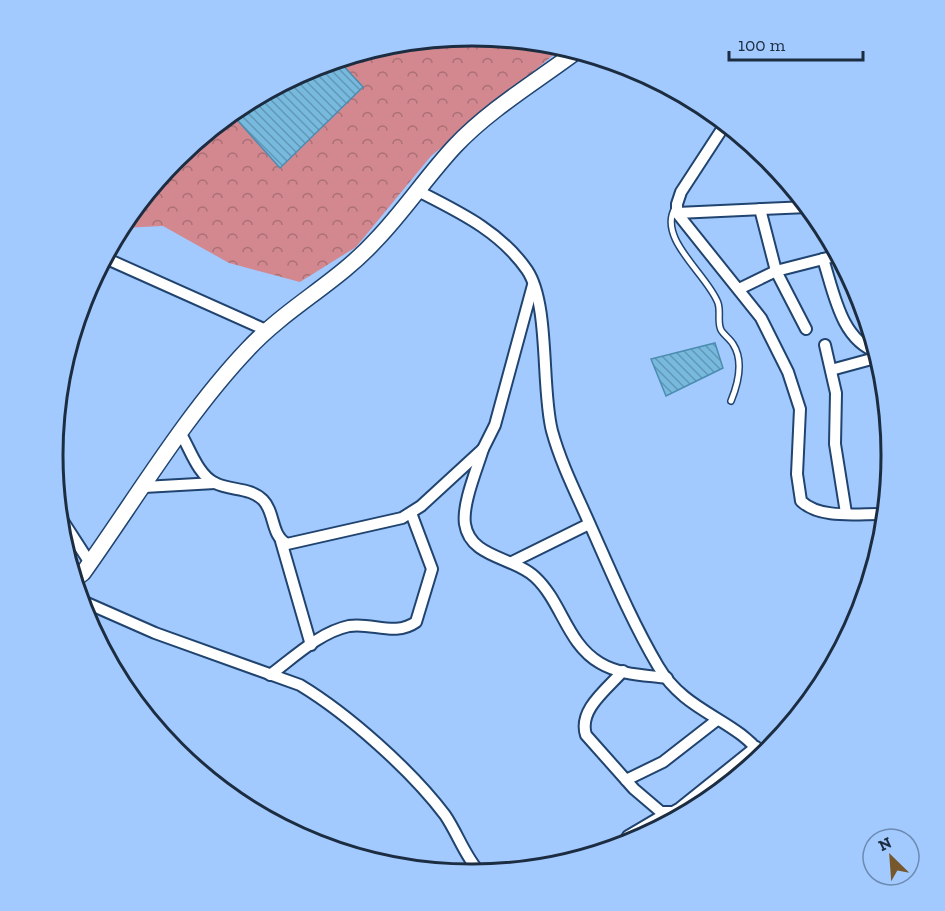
<svg xmlns="http://www.w3.org/2000/svg" width="945" height="911" viewBox="0 0 945 911" font-family="'Zilla Slab',serif">
	<style>
		.forest { fill: url(#forest-crowns) }
		.building { fill: url(#building-back-hatch); stroke: #4c8cb0; stroke-width: 1.5 }
		.lines { fill: none; stroke-linecap: round; stroke-linejoin: round }
		.lane-casing { stroke: #20446f; stroke-width: 8 }
		.street-casing { stroke: #20446f; stroke-width: 14 }
		.secondary-casing { stroke: #20446f; stroke-width: 18 }
		.lane { stroke: #fff; stroke-width: 5 }
		.street { stroke: #fff; stroke-width: 10 }
		.secondary { stroke: #fff; stroke-width: 15 }
		.rim { fill: none; stroke: #1d2d41; stroke-width: 3 }
	</style>
	<defs>
		<pattern id="forest-crowns" width="20" height="18" patternUnits="userSpaceOnUse" patternTransform="scale(1.5)"><rect width="20" height="18" fill="#d2888e"/><path d="M2 6a3 3 0 1 1 6 0M12 15a3 3 0 1 1 6 0" fill="none" stroke="#aa7076"/></pattern>
		<pattern id="building-back-hatch" width="6" height="6" patternUnits="userSpaceOnUse" patternTransform="scale(1.5)"><rect width="6" height="6" fill="#78b9de"/><path d="M-1 5l2 2M0 0l6 6M5-1l2 2" fill="none" stroke="#6297b6"/></pattern>
	</defs>
	<rect width="100%" height="100%" fill="#a2cafe"/>
	<polygon class="forest" points="472,36 563,47 431,156 356,247 300,282 229,263 163,226 121,228 176,159 240,107 312,68 391,44"/>
	<g class="building">
		<polygon points="338,60 363,87 280,168 231,113 312,68"/>
		<polygon points="715,343 723,368 666,396 651,359"/>
	</g>
	<g class="lines">
		<g class="lane-casing">
			<path id="lane" d="M675 208C657 239 708 275 718 303 721 312 717 322 721 330 724 335 730 339 733 344 744 361 738 384 731 401"/>
		</g>
		<g class="street-casing">
			<g id="street">
				<path d="M726 123 681 192 677 204V213L761 318 788 372 800 409 797 474 801 501C821 520 860 513 886 514"/>
				<path d="M418 191C459 212 500 231 527 270 550 304 541 389 552 431 561 464 577 495 591 527 612 574 632 622 658 666 686 714 736 718 763 757"/>
				<polyline points="760,209 776,271 806,329"/>
				<polyline points="677,213 808,207"/>
				<polyline points="105,258 266,330"/>
				<path d="M823 259C834 293 841 340 877 352"/>
				<polyline points="739,289 776,271 839,255"/>
				<polyline points="825,345 836,393 835,444 846,513"/>
				<polyline points="831,370 879,357"/>
				<path d="M181 434C190 449 198 475 215 483 231 491 250 487 263 500 275 512 271 536 287 544L402 518 421 506 483 449 495 425 533 285"/>
				<path d="M483 449C477 469 462 504 465 524 470 558 514 557 535 577 562 602 567 644 600 663 620 675 645 675 667 678"/>
				<polyline points="144,487 215,483"/>
				<polyline points="59,515 90,563"/>
				<polyline points="281,541 311,645"/>
				<polyline points="512,562 589,524"/>
				<path d="M80 600 155 633 300 685C348 714 411 770 445 815 458 834 465 857 481 874"/>
				<path d="M623 671C607 689 578 710 586 735L634 789 661 812H673L680 808 756 747"/>
				<path d="M270 675C293 658 320 632 349 626 372 622 395 637 416 622L432 569 411 513"/>
				<polyline points="626,780 663,762 717,720"/>
				<polyline points="626,845 625,841 628,836 667,813"/>
			</g>
		</g>
		<g class="secondary-casing">
			<path id="secondary" d="M74 580 83 573C135 500 187 413 248 349 286 308 338 282 376 240 404 211 427 176 455 146 490 109 537 81 577 51"/>
		</g>
		<use href="#lane" class="lane"/>
		<use href="#street" class="street"/>
		<use href="#secondary" class="secondary"/>
	</g>
	<path d="M0 0H945V911H0ZM63 455a409 409 0 1 1 818 0a409 409 0 1 1-818 0Z" fill="#a2cafe" fill-rule="evenodd"/>
	<path class="rim" d="M63 455a409 409 0 1 1 818 0a409 409 0 1 1-818 0Z"/>
	<g transform="translate(891 857) rotate(335)"><circle r="28" fill="#a2cafe" stroke="#6d8bb2" stroke-width="1.5"/>
	<path d="M0-4.5L10 22L0 15L-10 22Z" fill="#76582c"/>
	<text y="-9" font-size="16" font-weight="bold" text-anchor="middle" fill="#1d2d41">N</text>
	</g>
	<path d="M729 51v9h134v-9" fill="none" stroke="#1d2d41" stroke-width="3"/>
	<text x="738" y="51" font-size="18" fill="#1d2d41" stroke="#a2cafe" stroke-width="4.5" paint-order="stroke">100 m</text>
</svg>
